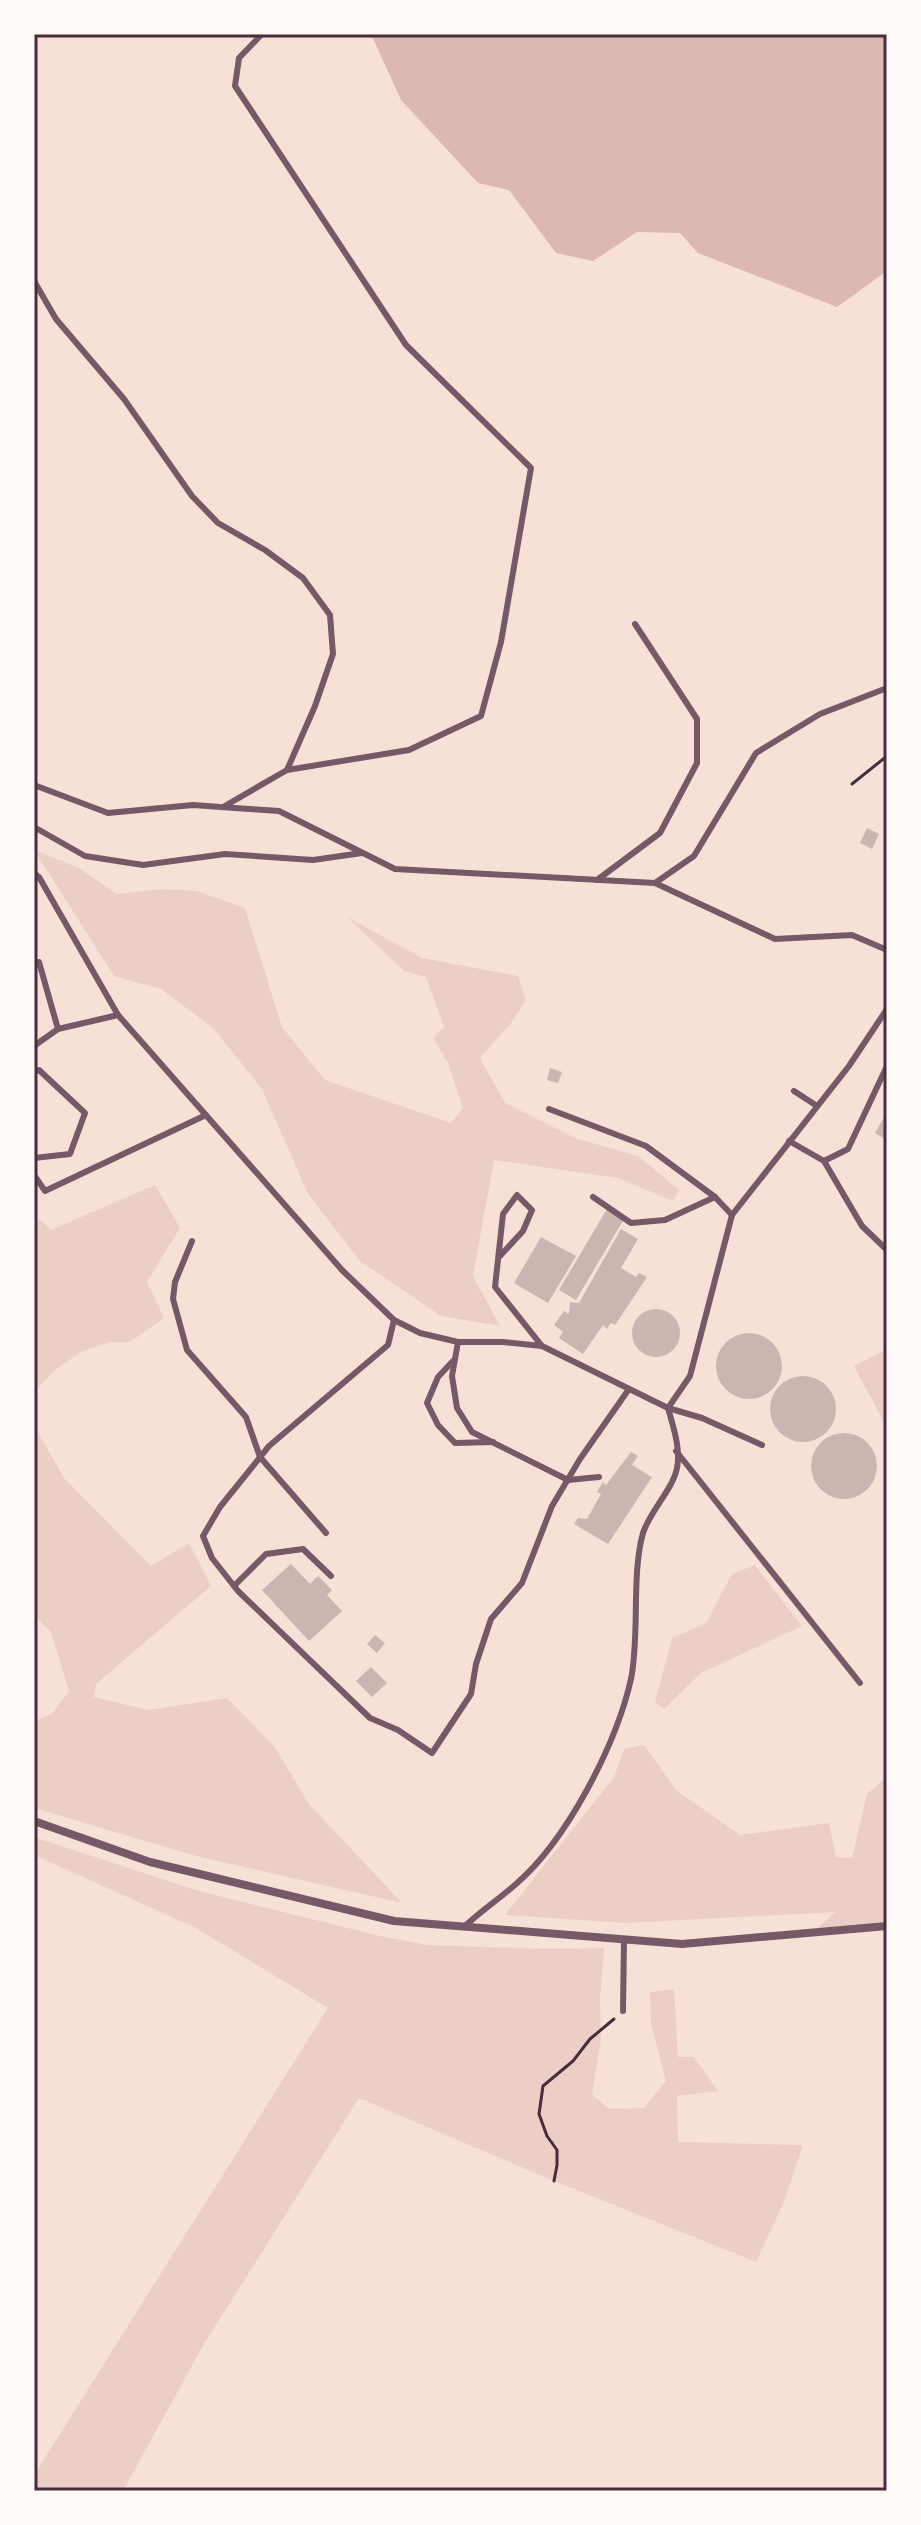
<svg xmlns="http://www.w3.org/2000/svg" width="921" height="2525" viewBox="0 0 921 2525" font-family="Quicksand,sans-serif">
	<style>
		.green { fill: #ebcfc5 }
		.water { fill: #dcb8b0 }
		.building { fill: #ccb4b1 }
		.lines { fill: none; stroke-linecap: round; stroke-linejoin: round }
		.path { stroke: #4a2c40; stroke-width: 3 }
		.service { stroke: #755966; stroke-width: 6 }
		.minor { stroke: #755966; stroke-width: 8 }
		.neatline { fill: none; stroke: #4a2c40; stroke-width: 3 }
	</style>
	<rect width="100%" height="100%" fill="#f7e1d7"/>
	<g class="green">
		<polygon points="34,850 79,868 117,894 162,889 197,891 245,908 282,1027 325,1080 451,1123 463,1108 448,1063 433,1038 444,1027 426,977 404,971 347,917 422,958 518,976 526,1000 512,1022 480,1058 505,1103 575,1138 638,1156 679,1190 673,1201 618,1178 494,1160 473,1276 500,1326 441,1316 360,1261 308,1194 262,1089 213,1028 161,989 114,976"/>
		<polygon points="155,1185 180,1228 147,1282 164,1318 130,1342 110,1342 81,1352 55,1370 34,1392 34,1215 51,1230"/>
		<polygon points="887,1349 887,1428 854,1366"/>
		<polygon points="34,1407 39,1434 64,1478 151,1566 189,1543 211,1586 96,1684 94,1697 148,1710 227,1698 274,1746 309,1804 402,1903 196,1856 34,1808 34,1721 52,1714 69,1691 51,1632 34,1616"/>
		<polygon points="755,1565 802,1626 701,1673 664,1709 655,1702 672,1638 706,1623 732,1574"/>
		<polygon points="644,1745 676,1790 740,1835 829,1823 836,1857 852,1858 867,1794 887,1777 887,1926 811,1933 836,1912 626,1923 505,1915 614,1777 624,1749"/>
		<polygon points="34,1837 199,1891 380,1936 427,1945 551,1949 604,1948 600,1999 601,2039 592,2095 610,2109 644,2108 666,2081 651,2024 650,1992 674,1989 678,2057 694,2057 718,2091 677,2096 678,2142 803,2145 784,2202 756,2262 554,2181 359,2098 204,2344 123,2491 34,2491 34,2475 328,2008 196,1928 34,1855"/>
	</g>
	<polygon class="water" points="371,34 887,34 887,271 837,307 698,253 680,233 637,232 593,261 556,253 509,190 478,183 401,100"/>
	<g class="building">
		<polygon points="867,828 879,834 872,849 860,843"/>
		<polygon points="550,1068 562,1072 558,1083 547,1080"/>
		<polygon points="887,1112 887,1140 875,1133"/>
		<polygon points="607,1209 624,1219 576,1300 559,1290"/>
		<polygon points="621,1229 638,1239 621,1268 636,1277 639,1273 647,1277 615,1325 611,1323 607,1329 603,1325 583,1354 559,1338 563,1332 554,1325 564,1311 569,1314 570,1302 579,1303"/>
		<polygon points="541,1237 576,1256 548,1303 514,1283"/>
		<circle cx="656" cy="1333" r="24"/>
		<circle cx="749" cy="1366" r="33"/>
		<circle cx="803" cy="1409" r="33"/>
		<circle cx="844" cy="1466" r="33"/>
		<polygon points="631,1452 638,1456 632,1465 652,1477 608,1544 574,1524 578,1518 587,1519 601,1494 597,1492 603,1482 606,1485"/>
		<polygon points="291,1564 310,1584 318,1576 332,1590 327,1595 342,1611 309,1641 262,1590"/>
		<polygon points="375,1635 385,1643 377,1653 367,1644"/>
		<polygon points="371,1667 387,1683 372,1697 356,1681"/>
	</g>
	<g class="lines">
		<g class="path">
			<polyline points="852,784 887,756"/>
			<polyline points="554,2181 557,2165 557,2150 547,2136 539,2114 543,2086 573,2061 590,2039 614,2019"/>
		</g>
		<g class="service">
			<polyline points="34,281 56,319 124,399 192,496 218,523 265,550 303,578 330,615 333,654 315,706 287,770"/>
			<polyline points="34,785 108,813 193,805 279,811 395,869 655,883 694,856 756,753 820,714 887,688"/>
			<polyline points="223,807 287,770 409,750 481,716 501,642 531,468 406,345 235,86 239,58 262,34"/>
			<polyline points="34,827 85,856 143,865 225,854 313,860 362,853"/>
			<path d="M34 873 39 877 118 1015 342 1270 394 1320 420 1333 458 1342H503L542 1346 668 1408C673 1426 681 1449 677 1468 673 1489 650 1511 643 1533 631 1576 640 1635 631 1679 616 1745 567 1840 516 1884 499 1899 481 1911 464 1927"/>
			<polyline points="597,880 660,833 697,763 697,719 635,624"/>
			<polyline points="655,883 775,939 852,935 887,950"/>
			<polyline points="58,1029 118,1015"/>
			<polyline points="34,1046 58,1029 39,962"/>
			<polyline points="34,1072 39,1070 85,1113 70,1154 34,1158"/>
			<polyline points="794,1091 817,1106"/>
			<polyline points="549,1109 646,1146 715,1197"/>
			<polyline points="789,1141 824,1161 862,1226 887,1250"/>
			<polyline points="824,1161 848,1149 887,1066"/>
			<polyline points="34,1175 45,1191 206,1115"/>
			<polyline points="593,1197 631,1223 665,1220 715,1197 732,1215"/>
			<polyline points="192,1241 175,1282 173,1299 187,1350 246,1417 260,1457 326,1533"/>
			<polyline points="499,1257 523,1231 532,1210 517,1195 503,1214 495,1287 542,1346"/>
			<polyline points="394,1320 388,1345 269,1446 220,1507 203,1536 212,1558 238,1591 370,1718 398,1730 432,1753 471,1694 476,1664 491,1619 522,1583 552,1506 580,1459 629,1389"/>
			<polyline points="458,1342 452,1376 457,1408 472,1432 568,1480 599,1477"/>
			<polyline points="453,1361 438,1377 427,1403 438,1425 455,1443 493,1442"/>
			<polyline points="762,1445 702,1418 668,1408 690,1376 732,1215 849,1066 887,1009"/>
			<polyline points="676,1451 860,1683"/>
			<polyline points="234,1586 266,1554 303,1549 331,1576"/>
			<polyline points="623,2011 624,1939"/>
		</g>
		<polyline class="minor" points="34,1821 150,1862 394,1921 682,1944 887,1926"/>
	</g>
	<rect width="921" height="2525" fill="none" stroke="#fffaf5" stroke-width="72"/>
	<rect x="36" y="36" width="849" height="2453" class="neatline"/>
</svg>
